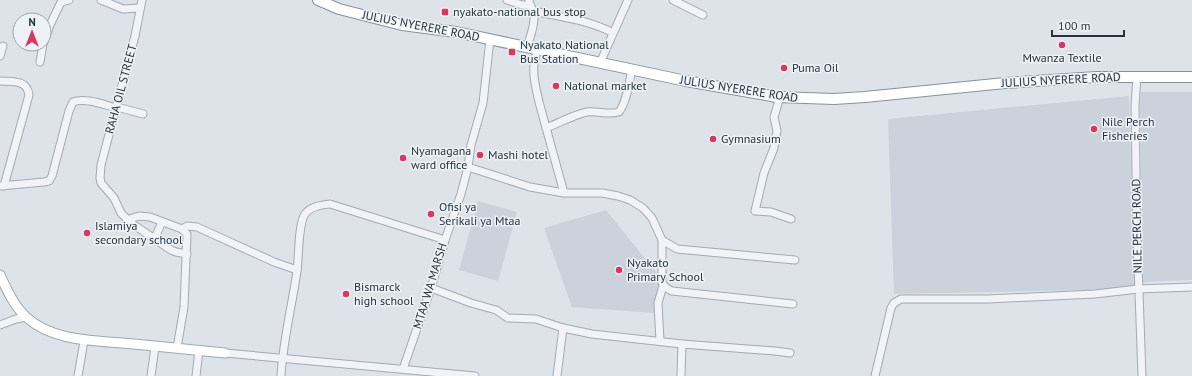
<svg xmlns="http://www.w3.org/2000/svg" width="1192" height="376" viewBox="0 0 1192 376" font-family="'PT Sans',sans-serif">
	<style>
		.built { fill: #cbd2db }
		.lines { fill: none; stroke-linecap: round; stroke-linejoin: round }
		.minor-casing { stroke: #a3aab3; stroke-width: 9 }
		.major-casing { stroke: #9ca9b5; stroke-width: 11 }
		.highway-casing { stroke: #8492a0; stroke-width: 12 }
		.minor { stroke: #f1f3f7; stroke-width: 7 }
		.major { stroke: #fff; stroke-width: 9 }
		.highway { stroke: #fff; stroke-width: 10 }
		.poi-dot { fill: #d83860; stroke: #edf2f6; stroke-width: 1.5 }
		.labels { text-anchor: middle; stroke-width: 3; stroke-linejoin: round; paint-order: stroke }
		.poi-label { font-size: 12px; fill: #263240; stroke: #edf2f6; text-anchor: start }
		.street-label { font-size: 12px; fill: #263240; stroke: #edf2f6 }
	</style>
	<rect width="100%" height="100%" fill="#dee3e9"/>
	<g class="built">
		<polygon points="1141,92 1192,92 1192,280 1143,282 1140,107"/>
		<polygon points="1129,96 1134,287 1087,290 894,294 888,119"/>
		<polygon points="478,201 517,212 498,281 459,270"/>
		<polygon points="606,210 660,277 654,313 572,307 544,228"/>
	</g>
	<g class="lines">
		<g class="minor-casing">
			<g id="minor">
				<polyline points="101,0 123,9 140,8"/>
				<polyline points="142,0 135,36 101,165 100,178 101,183 114,198 121,213 131,223 171,250 176,252 187,254"/>
				<polyline points="507,0 522,5 529,5"/>
				<polyline points="673,0 703,15"/>
				<path d="M534 11C561 17 589 20 613 33"/>
				<polyline points="44,42 50,25 61,2 69,0"/>
				<path d="M527 47C530 37 535 26 534 15 534 9 529 6 529 0"/>
				<path d="M538 50C530 66 535 85 539 102L564 193"/>
				<polyline points="0,56 3,46"/>
				<polyline points="40,62 43,44"/>
				<polyline points="600,63 628,0"/>
				<polyline points="1137,76 1135,106 1137,237 1142,376"/>
				<path d="M0 81C12 82 27 79 29 95L4 186"/>
				<polyline points="780,97 774,117 777,131 774,148 764,173 755,211 771,212 791,219"/>
				<polyline points="117,107 143,114"/>
				<path d="M546 128C559 123 573 115 587 112 598 111 609 115 619 112 627 101 629 83 632 69"/>
				<polyline points="468,167 530,187 564,193 602,193 618,196 630,200 643,208 652,218 662,240 677,249 795,260"/>
				<path d="M0 186 44 182 49 181 52 176 69 111 73 102C86 97 104 105 117 108"/>
				<polyline points="127,220 139,216 150,217 182,229 187,234 184,307 177,348"/>
				<polyline points="182,229 187,226 197,227 274,262 297,270"/>
				<polyline points="154,240 162,222"/>
				<path d="M662 240V282C664 287 667 289 672 291L793 304"/>
				<polyline points="431,288 471,303 496,310 508,318 536,319 563,328 592,334 682,344"/>
				<polyline points="0,325 16,319 26,317"/>
				<polyline points="660,341 658,303 663,286"/>
				<polyline points="225,353 475,376"/>
				<polyline points="403,369 431,288 445,240 461,194 468,167 471,145 483,103 490,39"/>
				<polyline points="78,376 84,341"/>
				<polyline points="151,376 155,347"/>
				<polyline points="196,376 199,350"/>
				<path d="M281 376C283 340 292 306 297 271 299 257 298 224 305 214 311 206 322 205 330 204L445 240"/>
				<polyline points="557,376 563,328"/>
				<polyline points="681,376 682,344 775,351 790,353"/>
				<polyline points="875,376 891,308 894,303 901,299 988,299 1095,294 1138,289 1192,287"/>
			</g>
		</g>
		<g class="major-casing">
			<path id="major" d="M0 275C7 290 14 306 26 317 55 343 98 340 134 344 164 347 195 350 225 353"/>
		</g>
		<g class="highway-casing">
			<polyline id="highway" points="318,0 339,9 402,25 456,32 686,81 777,97 834,99 865,97 1005,83 1097,77 1192,77"/>
		</g>
		<use href="#minor" class="minor"/>
		<use href="#major" class="major"/>
		<use href="#highway" class="highway"/>
	</g>
	<g class="poi-dot">
		<rect x="441" y="8" width="8" height="8" rx="2"/>
		<circle cx="1062" cy="45" r="4"/>
		<rect x="508" y="48" width="8" height="8" rx="2"/>
		<circle cx="784" cy="68" r="4"/>
		<circle cx="556" cy="86" r="4"/>
		<circle cx="1094" cy="129" r="4"/>
		<circle cx="713" cy="139" r="4"/>
		<circle cx="480" cy="155" r="4"/>
		<circle cx="403" cy="158" r="4"/>
		<circle cx="431" cy="214" r="4"/>
		<circle cx="87" cy="233" r="4"/>
		<circle cx="619" cy="270" r="4"/>
		<circle cx="346" cy="294" r="4"/>
	</g>
	<g class="labels">
		<g class="poi-label">
			<text x="453" y="16">nyakato-national bus stop</text>
			<text x="520" y="49">Nyakato National<tspan x="520" dy="14">Bus Station</tspan></text>
			<text x="1062" y="62" text-anchor="middle">Mwanza Textile</text>
			<text x="792" y="72">Puma Oil</text>
			<text x="564" y="90">National market</text>
			<text x="1102" y="126">Nile Perch<tspan x="1102" dy="14">Fisheries</tspan></text>
			<text x="721" y="143">Gymnasium</text>
			<text x="411" y="155">Nyamagana<tspan x="411" dy="14">ward office</tspan></text>
			<text x="488" y="159">Mashi hotel</text>
			<text x="439" y="211">Ofisi ya<tspan x="439" dy="14">Serikali ya Mtaa</tspan></text>
			<text x="95" y="230">Islamiya<tspan x="95" dy="14">secondary school</tspan></text>
			<text x="627" y="267">Nyakato<tspan x="627" dy="14">Primary School</tspan></text>
			<text x="354" y="291">Bismarck<tspan x="354" dy="14">high school</tspan></text>
		</g>
		<g class="street-label">
			<text transform="translate(421 26) rotate(11)" y="4">JULIUS NYERERE ROAD</text>
			<text transform="translate(1061 80) rotate(-3)" y="4">JULIUS NYERERE ROAD</text>
			<text transform="translate(121 89) rotate(-75)" y="4">RAHA OIL STREET</text>
			<text transform="translate(739 89) rotate(9)" y="4">JULIUS NYERERE ROAD</text>
			<text transform="translate(1137 226) rotate(-91)" y="4">NILE PERCH ROAD</text>
			<text transform="translate(430 286) rotate(-73)" y="4">MTAA WA MARSH</text>
		</g>
	</g>
	<g transform="translate(32 32)"><circle r="19" fill="#edf2f6" stroke="#9da5ad"/>
	<path d="M0-3L7 15L0 10L-7 15Z" fill="#d83860"/>
	<text y="-6" font-size="11" font-weight="bold" text-anchor="middle" fill="#263240">N</text>
	</g>
	<path d="M1052 30v6h72v-6" fill="none" stroke="#263240" stroke-width="2"/>
	<text x="1058" y="30" font-size="12" fill="#263240" stroke="#edf2f6" stroke-width="3" paint-order="stroke">100 m</text>
</svg>
